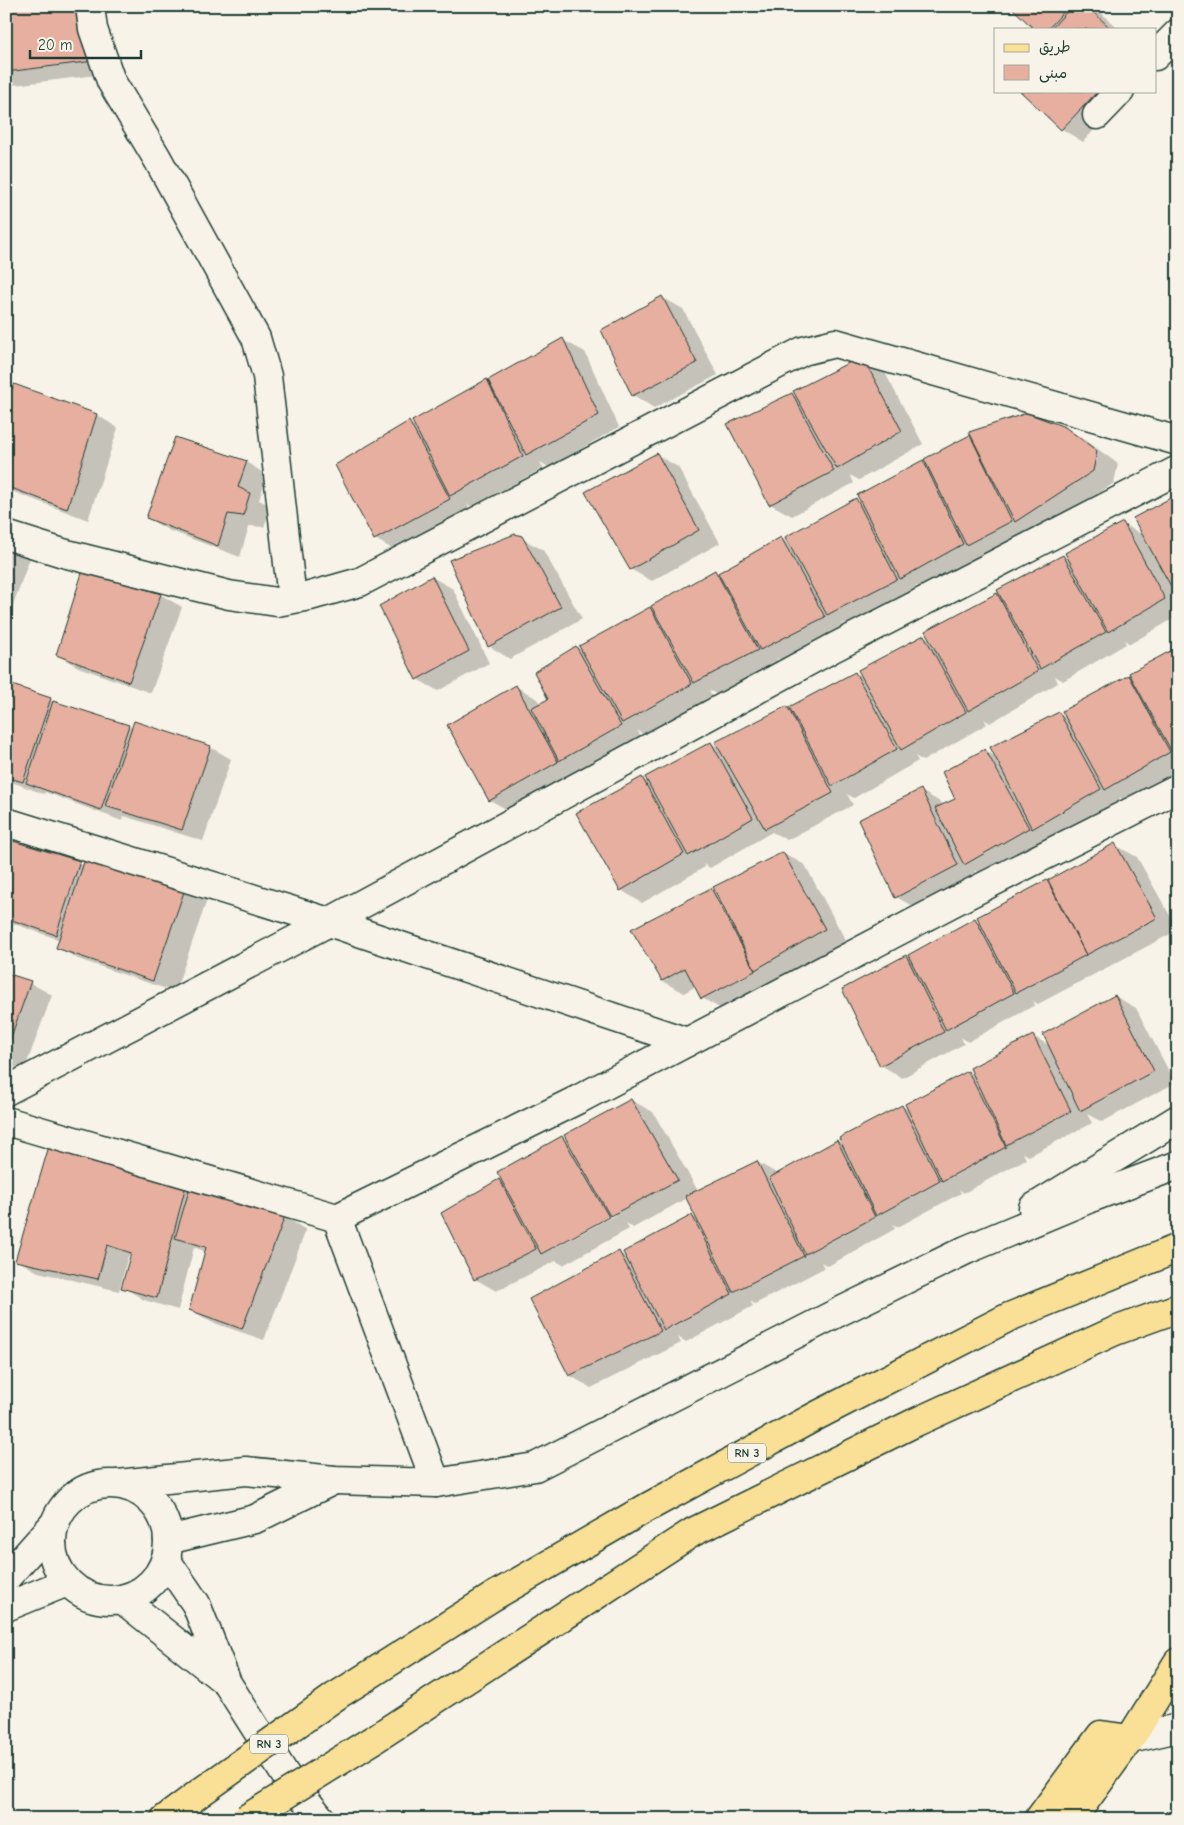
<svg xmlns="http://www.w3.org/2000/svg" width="1184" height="1825" viewBox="0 0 1184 1825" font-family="'Comic Neue','Playpen Sans Arabic',sans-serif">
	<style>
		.shadow { fill: #0003; fill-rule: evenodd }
		.building { fill: #e7af9f; stroke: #1f3d34 }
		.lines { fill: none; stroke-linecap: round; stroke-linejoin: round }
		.minor-casing { stroke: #1f3d34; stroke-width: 31 }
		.major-casing { stroke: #1f3d34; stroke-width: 31 }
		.highway-casing { stroke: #1f3d34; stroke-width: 31 }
		.minor { stroke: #f7f3e8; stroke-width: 28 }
		.major { stroke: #f9e096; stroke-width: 28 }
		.highway { stroke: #f9e096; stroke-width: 28 }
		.highway-bridge-casing { stroke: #1f3d34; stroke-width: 31; stroke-linecap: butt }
		.highway-bridge { stroke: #f9e096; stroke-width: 28 }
		.labels { text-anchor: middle; stroke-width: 4.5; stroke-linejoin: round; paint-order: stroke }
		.shield { fill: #f7f3e8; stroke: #60746a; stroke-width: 1 }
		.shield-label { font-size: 12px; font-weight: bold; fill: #1f3d34 }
	</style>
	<rect width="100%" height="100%" fill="#f7f3e8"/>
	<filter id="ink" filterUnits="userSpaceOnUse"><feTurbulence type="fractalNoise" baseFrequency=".02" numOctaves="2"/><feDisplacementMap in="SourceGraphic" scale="10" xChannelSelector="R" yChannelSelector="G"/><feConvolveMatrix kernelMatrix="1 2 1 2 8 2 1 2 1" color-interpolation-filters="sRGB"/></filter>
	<g filter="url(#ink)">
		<g class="shadow">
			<polygon points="6,6 104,6 114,73 6,86"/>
			<polygon points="1012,6 1094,6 1118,29 1036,29"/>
			<polygon points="1022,91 1104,91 1118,104 1083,142 1062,129"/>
			<polygon points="662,297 683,309 718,375 654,408 633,395"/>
			<polygon points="563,340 585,352 619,427 549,467 540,462 543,468 472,507 467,504 471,511 396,551 375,539 409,423 416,427 487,380 489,381"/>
			<polygon points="862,357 883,369 923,444 859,480 850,475 854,483 792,516 770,504 792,395 798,398"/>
			<polygon points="14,386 97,415 118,428 88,520 6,489 6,411"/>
			<polygon points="1065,428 1087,441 1118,464 1114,483 1037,534 1031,530 1032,534 988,556 981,552 984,557 923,590 915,585 918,591 849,626 841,622 845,629 782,661 776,658 779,662 716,694 709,690 712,696 644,735 637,730 642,738 581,772 576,769 579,774 511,812 490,800 516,686 537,699 541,704 550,699 576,647 583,651 650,609 656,612 715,572 718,574 781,538 789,543 856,500 863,504 922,462 929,465 926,459 972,435"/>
			<polygon points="657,455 678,467 720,543 652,581 630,569"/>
			<polygon points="246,462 267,475 259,500 271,506 264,527 249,526 240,557 168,530 147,518"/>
			<polygon points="1123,524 1145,536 1178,597 1178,616 1130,644 1124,640 1126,644 1063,681 1055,676 1058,683 990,723 984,719 987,724 923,761 915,756 918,761 854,798 847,794 853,805 787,840 772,832 710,868 703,864 705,867 642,903 621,890 642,779 650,783 711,743 719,748 786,708 793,711 855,673 864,678 924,636 931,640 927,632 1000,593 1063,556 1070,560"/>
			<polygon points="521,538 543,550 582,619 510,659 489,646"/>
			<polygon points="6,545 30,558 6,624"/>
			<polygon points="83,572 161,595 182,607 151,693 78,667 57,655"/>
			<polygon points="432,577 453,589 489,663 438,691 417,679"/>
			<polygon points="1178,648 1178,772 1127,802 1119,797 1122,802 1054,840 1048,836 1050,840 986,876 974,870 978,877 918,909 896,897 921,791 942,803 943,805 956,800 985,750 996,757 1059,714 1067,718 1129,677 1134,680"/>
			<polygon points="6,685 132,728 210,747 231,759 203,841 124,816 122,821 45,792 44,794 6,780"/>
			<polygon points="6,842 13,845 14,842 84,865 186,887 207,900 175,992 78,959 57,947 60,940 6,921"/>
			<polygon points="1115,845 1137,857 1178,930 1038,1004 1033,1001 1035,1005 968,1042 961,1037 964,1044 902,1078 881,1065 906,956 911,959 975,920 982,923 1047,882 1052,885"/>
			<polygon points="783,853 805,865 846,941 776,982 723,1010 702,998 696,986 684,993 662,981 711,890 718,893"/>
			<polygon points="6,974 30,983 52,995 24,1071 6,1065"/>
			<path d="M1115 996 1136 1008 1175 1083 1102 1122 1087 1114 1092 1123 1029 1156 1023 1153 1026 1159 964 1193 959 1189 961 1193 898 1227 893 1224 895 1229 828 1266 821 1262 824 1268 755 1304 750 1301 753 1306 686 1342 678 1337 681 1343 591 1388 569 1375 619 1253 628 1258 692 1216 697 1219 687 1198 633 1228 626 1223 629 1229 563 1265 556 1261 496 1291 475 1279 499 1180 505 1184 562 1137 569 1142 631 1100 653 1112 698 1191 757 1162 778 1174 837 1141 843 1145 902 1106 909 1110 968 1072 975 1076 1033 1036 1050 1046ZM614 1213 615 1215 552 1249V1246Z"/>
			<polygon points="50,1148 285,1217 306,1230 264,1340 211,1322 190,1309 206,1252 194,1247 178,1310 144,1300 123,1287 131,1257 128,1256 119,1291 38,1272 17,1260"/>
		</g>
		<g class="building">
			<polygon points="6,6 85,6 94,61 6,72"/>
			<polygon points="1010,6 1069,6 1048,29 1034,29"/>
			<polygon points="1072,6 1087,6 1111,29 1051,29"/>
			<polygon points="1020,91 1097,91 1097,92 1061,130"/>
			<polygon points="662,296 697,363 632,396 601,330"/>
			<polygon points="563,338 599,415 526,455 488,380"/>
			<polygon points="862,356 902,431 837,469 793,391"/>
			<polygon points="487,379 523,456 450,496 412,421"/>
			<polygon points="14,384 97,414 67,509 6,486 6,407"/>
			<polygon points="792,393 834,471 769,505 727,424"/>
			<polygon points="1027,413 1065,427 1097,451 1093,471 1015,522 969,432"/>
			<polygon points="409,421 450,499 374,540 335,465"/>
			<polygon points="970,435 1012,521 966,545 924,459"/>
			<polygon points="175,437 247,461 238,487 250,493 243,516 228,514 218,546 146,518"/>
			<polygon points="657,453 699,530 630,570 585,492"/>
			<polygon points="923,460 963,544 900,579 857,495"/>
			<polygon points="1178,494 1178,596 1177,597 1133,518"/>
			<polygon points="856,498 897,579 827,615 785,537"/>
			<polygon points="1123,522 1165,599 1108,632 1065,553"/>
			<polygon points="515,534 522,536 561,607 488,647 449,560"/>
			<polygon points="781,537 825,617 760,650 718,573"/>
			<polygon points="1063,555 1106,632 1040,669 997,590"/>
			<polygon points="83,570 161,594 129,682 56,655"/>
			<polygon points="715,570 758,650 694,683 651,606"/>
			<polygon points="432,576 469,651 416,680 379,606"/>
			<polygon points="997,593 1038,671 968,711 925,631"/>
			<polygon points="650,607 692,684 622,723 579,646"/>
			<polygon points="924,635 966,712 901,750 858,670"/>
			<polygon points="576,646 621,726 559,761 531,708 548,699 534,672"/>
			<polygon points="1178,647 1178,748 1172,752 1129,673"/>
			<polygon points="855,672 897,749 832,786 789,707"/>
			<polygon points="1129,675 1170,752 1105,790 1062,711"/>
			<polygon points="6,683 51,698 23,782 6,777"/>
			<polygon points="516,685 558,762 489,801 447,725"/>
			<polygon points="53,701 129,725 101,810 26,783"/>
			<polygon points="787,706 833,793 765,829 715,742"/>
			<polygon points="1059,712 1101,789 1032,829 990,747"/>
			<polygon points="134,721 211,746 182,830 105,806"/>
			<polygon points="711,742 753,818 688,856 645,777"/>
			<polygon points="985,749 1029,828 964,865 935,808 955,799 942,772"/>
			<polygon points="642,777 684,854 620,891 576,813"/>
			<polygon points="921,789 958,865 895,898 858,820"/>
			<polygon points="13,841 80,861 56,935 6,918 6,859"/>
			<polygon points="1115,843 1157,918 1086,955 1048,880"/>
			<polygon points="783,852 825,929 755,970 713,887"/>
			<polygon points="86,856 186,886 153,981 56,948"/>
			<polygon points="1047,880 1086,955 1016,993 977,917"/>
			<polygon points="711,888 755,971 701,999 685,968 662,981 631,929"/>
			<polygon points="975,918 1014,993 946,1030 908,955"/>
			<polygon points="906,955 944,1032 880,1066 842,989"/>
			<polygon points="6,973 31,981 6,1051"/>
			<polygon points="1115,995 1154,1071 1080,1111 1043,1034"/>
			<polygon points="1033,1035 1071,1111 1006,1145 970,1068"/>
			<polygon points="968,1071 1006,1147 942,1181 905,1104"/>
			<polygon points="631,1099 678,1180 610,1216 564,1135"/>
			<polygon points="902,1105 940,1181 876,1216 839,1138"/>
			<polygon points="562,1136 609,1217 541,1254 497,1172"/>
			<polygon points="837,1140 875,1217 805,1254 769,1178"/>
			<polygon points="49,1146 186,1185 157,1298 121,1288 131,1253 107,1245 98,1279 15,1261"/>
			<polygon points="757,1161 804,1256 733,1292 685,1196"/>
			<polygon points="499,1179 536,1249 474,1280 441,1213"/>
			<polygon points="190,1187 285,1216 242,1329 189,1310 206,1247 175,1238"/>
			<polygon points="692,1215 732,1294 664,1330 623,1252"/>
			<polygon points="619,1251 661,1331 569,1376 529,1299"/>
		</g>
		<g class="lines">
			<g class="minor-casing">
				<g id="minor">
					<polyline points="90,6 93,29 111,81 157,158 256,338 267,376 292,599"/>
					<polyline points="1155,56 1178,33"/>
					<polyline points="1097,115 1120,91"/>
					<polyline points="6,535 63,553 229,595 277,602 310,596 360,582 803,351 835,343 1178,441"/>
					<polyline points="6,822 329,922 687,1042"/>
					<polyline points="6,1091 329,922 833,648 1178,470"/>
					<polyline points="6,1121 337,1218 579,1099 959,899 1178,788"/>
					<polyline points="1033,1208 1178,1119"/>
					<polyline points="337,1218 436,1483"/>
					<circle cx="110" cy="1542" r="58"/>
					<polyline points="118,1484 246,1471 334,1480 436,1483 535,1467 839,1312 966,1250 1088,1199 1178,1165"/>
					<polyline points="168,1540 255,1519 334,1480"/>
					<polyline points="166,1560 196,1604 227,1683 286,1776 321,1819"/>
					<polyline points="6,1578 54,1524"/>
					<polyline points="122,1599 226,1682"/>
					<polyline points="6,1607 67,1582"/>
					<polyline points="1130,1739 1178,1728"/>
				</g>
			</g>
			<g class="major-casing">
				<polyline id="major" points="1039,1819 1101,1735 1130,1739 1072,1819"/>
			</g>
			<g class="highway-casing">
				<g id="highway">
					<polyline points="336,1696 494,1596 648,1507 818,1415 1009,1317 1178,1248"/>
					<polyline points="1130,1739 1178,1662"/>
					<polyline points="373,1740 693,1532 914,1423 1115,1331 1178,1308"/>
					<polyline points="165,1819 201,1792"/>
				</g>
			</g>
			<use href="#minor" class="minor"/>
			<use href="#major" class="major"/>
			<use href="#highway" class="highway"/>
			<g class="highway-bridge-casing">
				<g id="highway-bridge">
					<polyline points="201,1792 336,1696"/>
					<polyline points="246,1819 373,1740"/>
				</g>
			</g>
			<use href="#highway-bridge" class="highway-bridge"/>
		</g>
	</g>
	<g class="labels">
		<g class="shield">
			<rect x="728" y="1443.5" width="38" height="19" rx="4"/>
			<rect x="250" y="1734.5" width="38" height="19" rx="4"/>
		</g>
		<g class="shield-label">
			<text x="747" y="1457">RN 3</text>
			<text x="269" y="1748">RN 3</text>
		</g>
	</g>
	<rect width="1184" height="1825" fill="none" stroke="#f7f3e8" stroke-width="25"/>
	<rect x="12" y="12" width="1159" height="1800" fill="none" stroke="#1f3d34" stroke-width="2" filter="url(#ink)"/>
	<rect x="994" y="28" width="162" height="65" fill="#f7f3e8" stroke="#a1aaa0"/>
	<rect x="1004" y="44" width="25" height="8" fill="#f9e096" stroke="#a1aaa0"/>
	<text x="1039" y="52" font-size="15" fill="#1f3d34">طريق</text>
	<rect x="1004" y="65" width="25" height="15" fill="#e7af9f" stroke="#a1aaa0"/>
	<text x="1039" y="78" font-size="15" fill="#1f3d34">مبنى</text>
	<path d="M30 50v8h111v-8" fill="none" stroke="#1f3d34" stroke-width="2.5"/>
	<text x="38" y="50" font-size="15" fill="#1f3d34" stroke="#f7f3e8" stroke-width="4" paint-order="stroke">20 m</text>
</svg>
